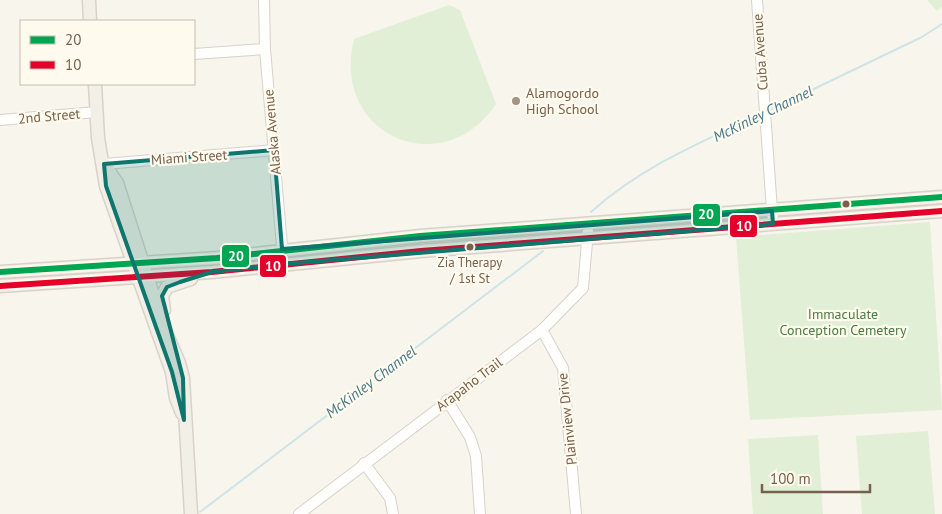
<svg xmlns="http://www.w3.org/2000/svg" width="942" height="514" viewBox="0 0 942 514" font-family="'PT Sans',sans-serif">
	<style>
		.green { fill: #e2efd7 }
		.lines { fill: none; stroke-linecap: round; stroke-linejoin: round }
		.stream { stroke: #cee4e8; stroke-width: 2 }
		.minor-casing { stroke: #d7d2cb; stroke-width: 12 }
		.major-casing { stroke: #d9d2ca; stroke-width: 15 }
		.minor { stroke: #fefefc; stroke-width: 10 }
		.major { stroke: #f2efe6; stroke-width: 12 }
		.bus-1-casing { stroke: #fffaee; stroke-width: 10 }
		.bus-2-casing { stroke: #fffaee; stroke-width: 10 }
		.bus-1 { stroke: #00a651; stroke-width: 6 }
		.bus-2 { stroke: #e4002b; stroke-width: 6 }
		.marked { fill: #0f766e; fill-opacity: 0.2; stroke: #0f766e; stroke-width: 4; stroke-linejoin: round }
		.poi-dot { fill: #a49484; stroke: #fffaee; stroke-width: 2 }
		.bus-dot { fill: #77604c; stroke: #fffaee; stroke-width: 2 }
		.labels { text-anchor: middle; stroke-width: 4.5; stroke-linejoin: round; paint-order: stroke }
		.bus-label { font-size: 13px; fill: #77604c; stroke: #fffaee }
		.street-label { font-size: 14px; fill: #77604c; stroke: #fffaee }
		.poi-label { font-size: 14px; fill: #77604c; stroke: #fffaee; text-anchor: start }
		.park-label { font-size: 14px; fill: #4e7c43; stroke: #fffaee }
		.water-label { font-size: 15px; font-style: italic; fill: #45778a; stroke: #fffaee }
		.line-badge { stroke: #fffaee; stroke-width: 2 }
		.badge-label { font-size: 14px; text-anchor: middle; font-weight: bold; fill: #fff }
	</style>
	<rect width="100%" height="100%" fill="#f7f5ec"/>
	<g class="green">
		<polygon points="927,0 942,0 942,7 937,11"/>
		<path d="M449 5 460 10 496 104C442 184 330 135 354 39Z"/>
		<polygon points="930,222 942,410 750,420 736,237"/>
		<polygon points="928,431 935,514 862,514 856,436"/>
		<polygon points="818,435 823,514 753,514 748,439"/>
	</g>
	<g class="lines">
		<g class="stream">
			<polyline points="770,110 922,37 942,24"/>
			<path d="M591 212C641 167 701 142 761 114"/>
			<polyline points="200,512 543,251"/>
		</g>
		<g class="minor-casing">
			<g id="minor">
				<polyline points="264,0 265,49 283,258"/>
				<polyline points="757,0 773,224"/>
				<polyline points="194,54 265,49"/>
				<polyline points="0,120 97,112"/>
				<polyline points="104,164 274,150"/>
				<polyline points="542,330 563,368 576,514"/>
				<polyline points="447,400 470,437 476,456 480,514"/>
				<polyline points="364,463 390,498 393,514"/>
				<polyline points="299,514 542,330 583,288 588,231"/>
			</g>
		</g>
		<g class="major-casing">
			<g id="major">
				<polyline points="89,0 90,21"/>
				<polyline points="95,84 98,138 106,186 172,372 176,398 182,413"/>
				<polyline points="104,164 117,183 163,326 179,363 183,378 191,514"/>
				<polyline points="0,272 217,258 420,236 942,197"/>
				<polyline points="0,286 212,272 421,251 942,211"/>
				<polyline points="164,310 162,296 167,287 191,279"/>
			</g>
		</g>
		<use href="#minor" class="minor"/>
		<use href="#major" class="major"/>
		<g class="bus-1-casing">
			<polyline id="bus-1" points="0,272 217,258 420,236 942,197"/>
		</g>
		<g class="bus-2-casing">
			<polyline id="bus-2" points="0,286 212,272 421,251 942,211"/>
		</g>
		<use href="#bus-1" class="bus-1"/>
		<use href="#bus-2" class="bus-2"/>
	</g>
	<path class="marked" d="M274 150 282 249 772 211 773 224 284 264 212 272 180 282 167 287 162 296 183 378 184 420 172 372 106 186 104 164Z"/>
	<circle class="poi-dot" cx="516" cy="101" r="5"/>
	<g class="bus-dot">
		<circle cx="846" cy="204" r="4.5"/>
		<circle cx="470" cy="247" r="4.5"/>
	</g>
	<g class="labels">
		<g class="bus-label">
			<text x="470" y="267">Zia Therapy<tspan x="470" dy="16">/ 1st St</tspan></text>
		</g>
		<g class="street-label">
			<text transform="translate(760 52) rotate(-94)" y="5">Cuba Avenue</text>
			<text transform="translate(49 116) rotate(-5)" y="5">2nd Street</text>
			<text transform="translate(272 132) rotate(-95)" y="5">Alaska Avenue</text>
			<text transform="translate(189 157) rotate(-4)" y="5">Miami Street</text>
			<text transform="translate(469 384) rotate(-37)" y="5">Arapaho Trail</text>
			<text transform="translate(567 419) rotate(-96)" y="5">Plainview Drive</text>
		</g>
		<g class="poi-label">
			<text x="526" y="98">Alamogordo<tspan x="526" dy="16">High School</tspan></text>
		</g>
		<g class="park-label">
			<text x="843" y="319">Immaculate<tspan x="843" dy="16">Conception Cemetery</tspan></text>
		</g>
		<g class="water-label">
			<text transform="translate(763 114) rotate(-26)" y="5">McKinley Channel</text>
			<text transform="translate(371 382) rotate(-37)" y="5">McKinley Channel</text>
		</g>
	</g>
	<g class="line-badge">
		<rect x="692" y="203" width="29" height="24" rx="5" fill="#00a651"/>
		<rect x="729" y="214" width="29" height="24" rx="5" fill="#e4002b"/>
		<rect x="221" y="244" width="29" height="24" rx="5" fill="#00a651"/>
		<rect x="259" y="254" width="28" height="24" rx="5" fill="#e4002b"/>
	</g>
	<g class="badge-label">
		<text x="706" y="219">20</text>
		<text x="744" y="231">10</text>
		<text x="236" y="261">20</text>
		<text x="273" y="271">10</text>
	</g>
	<rect x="20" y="20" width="175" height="65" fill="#fffaee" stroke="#c9bcad"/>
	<rect x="30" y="36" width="25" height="8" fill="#00a651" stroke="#c9bcad"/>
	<text x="65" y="45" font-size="15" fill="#77604c">20</text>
	<rect x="30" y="61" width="25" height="8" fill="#e4002b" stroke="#c9bcad"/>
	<text x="65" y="70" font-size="15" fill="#77604c">10</text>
	<path d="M762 484v8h108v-8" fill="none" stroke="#77604c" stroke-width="2.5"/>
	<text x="770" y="484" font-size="15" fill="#77604c" stroke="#fffaee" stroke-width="4" paint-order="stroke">100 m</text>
</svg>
